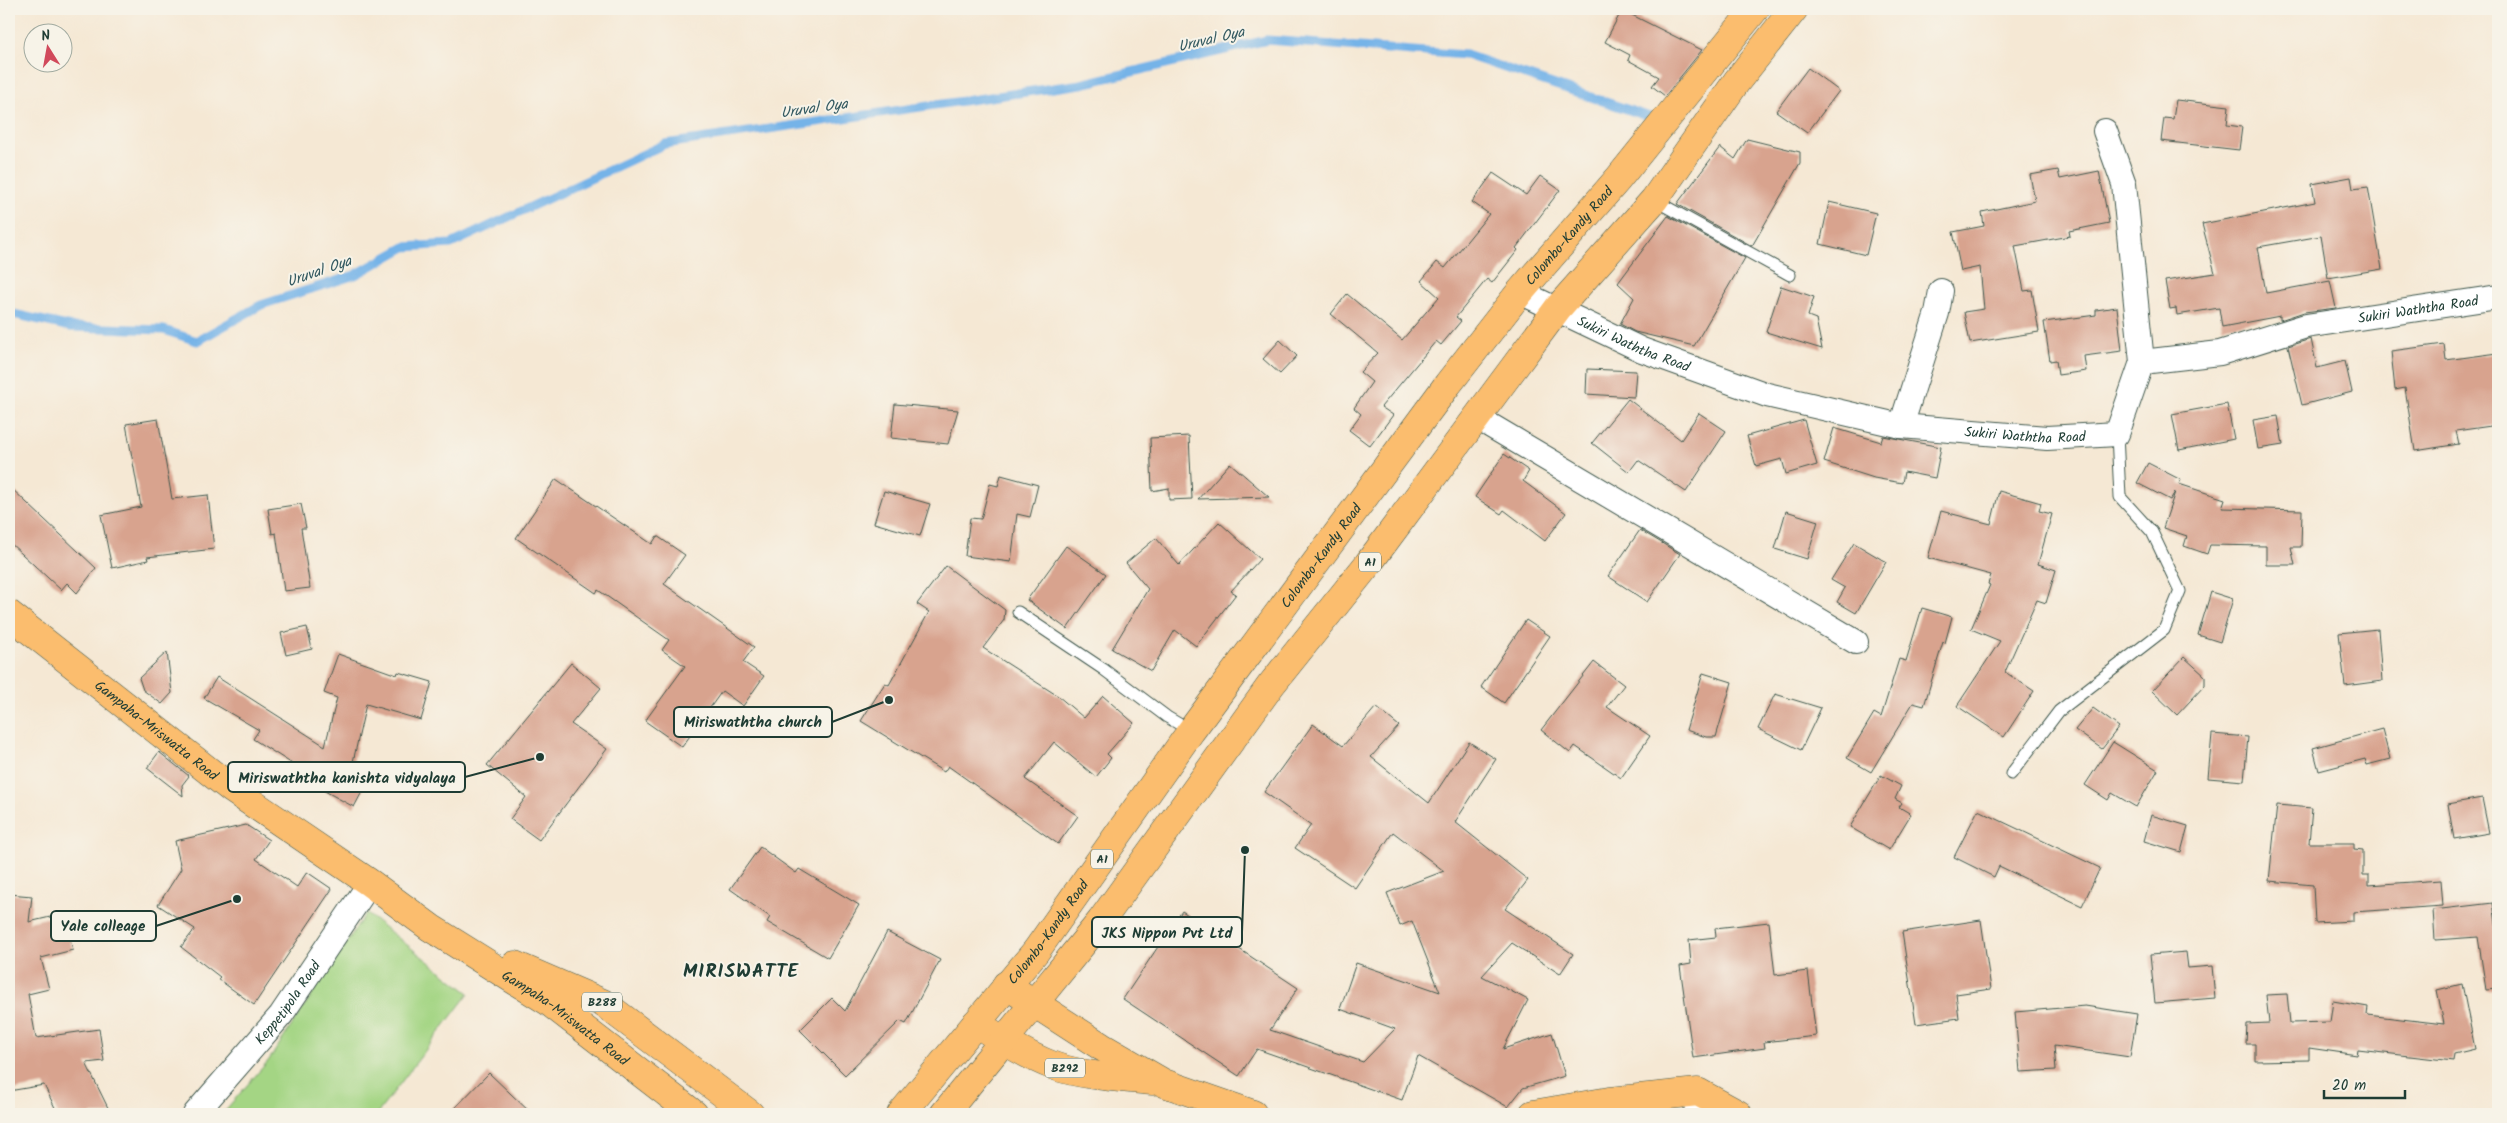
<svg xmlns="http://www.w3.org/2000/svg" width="2507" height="1123" viewBox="0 0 2507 1123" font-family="Kalam,sans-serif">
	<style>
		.green { fill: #a4d584; stroke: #62895c }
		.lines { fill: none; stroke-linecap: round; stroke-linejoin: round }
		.stream { stroke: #75b3e8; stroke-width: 9 }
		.building { fill: #d8a38e }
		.service-casing { stroke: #3f574c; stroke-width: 13 }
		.minor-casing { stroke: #3f574c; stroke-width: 26 }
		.primary-casing { stroke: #3f574c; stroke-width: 29 }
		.trunk-casing { stroke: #3f574c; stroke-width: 29 }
		.service { stroke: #fff; stroke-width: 11 }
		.minor { stroke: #fff; stroke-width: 24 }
		.primary { stroke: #fbbd6e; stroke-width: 28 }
		.trunk { stroke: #fbbd6e; stroke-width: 28 }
		.labels { text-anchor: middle; stroke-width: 4; stroke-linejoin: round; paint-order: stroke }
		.shield { fill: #f7f3e8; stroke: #60746a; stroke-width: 1 }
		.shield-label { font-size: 12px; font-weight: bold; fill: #1f3d34 }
		.street-label { font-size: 14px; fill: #1f3d34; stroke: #f7f3e8 }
		.water-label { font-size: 15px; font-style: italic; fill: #345a61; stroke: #f7f3e8 }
		.district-label { font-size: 19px; font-weight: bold; letter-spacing: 1px; fill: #1f3d34; stroke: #f7f3e8 }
		.leader { fill: none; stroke: #1f3d34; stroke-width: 2 }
		.callout-dot { fill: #1f3d34; stroke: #f7f3e8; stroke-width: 2 }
		.callout { fill: #f7f3e8; stroke: #1f3d34; stroke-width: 2 }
		.callout-label { font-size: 15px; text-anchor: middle; font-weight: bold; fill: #1f3d34 }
	</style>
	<rect width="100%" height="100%" fill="#f7f3e8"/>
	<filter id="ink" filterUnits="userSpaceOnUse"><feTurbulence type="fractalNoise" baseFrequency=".02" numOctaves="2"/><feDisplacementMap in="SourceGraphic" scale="10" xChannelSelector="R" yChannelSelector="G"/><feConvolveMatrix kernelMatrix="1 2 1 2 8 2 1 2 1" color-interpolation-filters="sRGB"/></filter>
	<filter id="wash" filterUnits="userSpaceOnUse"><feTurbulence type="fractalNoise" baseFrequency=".0096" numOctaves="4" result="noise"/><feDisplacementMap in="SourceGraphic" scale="20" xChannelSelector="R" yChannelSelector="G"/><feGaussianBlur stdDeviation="1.12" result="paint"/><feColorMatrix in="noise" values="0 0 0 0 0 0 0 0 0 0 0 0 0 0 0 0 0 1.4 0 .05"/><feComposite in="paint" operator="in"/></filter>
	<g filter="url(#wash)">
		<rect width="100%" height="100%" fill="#f5e8d4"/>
		<polygon class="green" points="366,913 469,993 377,1114 222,1114 269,1060"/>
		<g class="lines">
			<polyline class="stream" points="9,313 71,327 164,330 197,341 261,305 355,275 405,247 451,244 665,144 1081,84 1267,40 1466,55 1653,118"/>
		</g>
		<g id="blocks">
			<g class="building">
				<polygon points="1622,10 1702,50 1665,96 1652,86 1659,77 1628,60 1630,55 1605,42"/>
				<polygon points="1808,68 1839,91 1807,133 1776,111"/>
				<polygon points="2176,100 2229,106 2227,125 2242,127 2239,150 2161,141 2164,118 2173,119"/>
				<polygon points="1747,139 1800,152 1800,163 1752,246 1677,204 1720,147 1735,159"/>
				<polygon points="2058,170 2060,179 2099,171 2109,223 2069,231 2070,236 2015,246 2024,291 2032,290 2039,332 1970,343 1964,312 1984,309 1980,267 1961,271 1953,232 1984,226 1982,212 2035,201 2030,175"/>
				<polygon points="1493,173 1526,195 1540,176 1560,190 1516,248 1518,250 1492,283 1487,279 1456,317 1461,321 1441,345 1436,341 1381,407 1393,415 1370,446 1349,430 1361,414 1354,408 1372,382 1360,372 1378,353 1331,314 1347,294 1402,340 1439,297 1421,281 1437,262 1445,268 1489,214 1472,202"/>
				<polygon points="2351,177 2353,189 2368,187 2382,269 2328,278 2321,236 2258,247 2266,293 2330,281 2336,308 2304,312 2280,320 2280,316 2222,327 2219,308 2177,315 2176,308 2170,309 2165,281 2215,273 2202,224 2315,202 2312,184"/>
				<polygon points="1829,202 1876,213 1866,255 1820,244"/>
				<polygon points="1668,216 1745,258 1694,346 1635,332 1620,324 1634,298 1618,283"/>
				<polygon points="1781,286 1814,297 1808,316 1816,319 1822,349 1766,332"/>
				<polygon points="2117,307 2122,351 2084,356 2086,371 2058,375 2056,360 2050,361 2044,322 2096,315 2096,310"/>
				<polygon points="2311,339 2317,368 2345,361 2352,392 2302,405 2288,346"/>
				<polygon points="1280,340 1297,356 1280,374 1263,359"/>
				<polygon points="2444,344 2446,360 2498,353 2498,425 2456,431 2459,444 2415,451 2405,388 2395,390 2391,351"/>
				<polygon points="1587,369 1636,371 1634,397 1586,394"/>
				<polygon points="1628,399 1681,440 1699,413 1726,431 1686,492 1638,460 1629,472 1592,443"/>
				<polygon points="895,404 958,410 948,444 891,438"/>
				<polygon points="2227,404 2234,439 2179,450 2172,414"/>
				<polygon points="2278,416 2283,445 2258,449 2253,420"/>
				<polygon points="158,419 172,499 208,495 214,549 147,557 148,560 112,568 101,515 141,507 126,424"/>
				<polygon points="1804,420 1817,465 1786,474 1782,459 1756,466 1747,436"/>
				<polygon points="1834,428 1881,442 1883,436 1941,447 1935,478 1904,472 1902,483 1874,478 1824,462"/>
				<polygon points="1189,436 1192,499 1169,500 1169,488 1152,491 1150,438"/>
				<polygon points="1504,454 1529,471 1523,481 1566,513 1545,541 1504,510 1501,514 1475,497"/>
				<polygon points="1230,463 1269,497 1198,499"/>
				<polygon points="2148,463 2181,480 2179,484 2225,499 2222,508 2302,510 2301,547 2291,547 2295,565 2266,565 2266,546 2210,545 2207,554 2184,546 2187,536 2163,528 2175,492 2170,500 2137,483"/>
				<polygon points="1001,475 1038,485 1030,517 1017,514 1011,562 965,556 970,518 981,519 990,484 998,486"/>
				<polygon points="556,479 652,544 657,536 685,555 664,584 754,647 743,662 764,676 743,706 722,691 682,747 645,721 685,666 662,650 669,640 598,590 596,593 516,538"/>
				<polygon points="9,486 96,568 77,593 67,583 61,590 9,542"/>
				<polygon points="884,491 930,504 920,536 874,523"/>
				<polygon points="1999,491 2041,503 2039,511 2052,514 2038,564 2056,570 2046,603 2037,600 2005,672 2034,691 2004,737 1957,706 2000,641 1971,629 1990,585 1988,584 1991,575 1928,558 1941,511 1991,524"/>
				<polygon points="301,504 306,528 301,528 310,588 284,591 276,533 272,534 268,509"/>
				<polygon points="1786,511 1818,521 1807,559 1775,549"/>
				<polygon points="1219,522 1260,559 1231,591 1236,594 1196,646 1175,630 1151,671 1112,649 1148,589 1126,563 1156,538 1179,565"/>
				<polygon points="1640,530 1680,554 1647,602 1608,576"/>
				<polygon points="1854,543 1886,562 1856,613 1837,602 1845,588 1831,580"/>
				<polygon points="1066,546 1106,574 1067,629 1027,600"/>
				<polygon points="946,566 1005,610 1004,620 983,648 1058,696 1084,718 1103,696 1134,723 1107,754 1111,758 1096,777 1054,742 1025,779 1078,816 1058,844 948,766 944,772 861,721 885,683 889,685 929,612 917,604"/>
				<polygon points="2211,592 2233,599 2220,642 2198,635"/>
				<polygon points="1922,608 1952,617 1945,643 1943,642 1924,706 1913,703 1871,772 1847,758 1874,713 1881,717 1899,659 1906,661"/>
				<polygon points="1526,620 1550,636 1504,703 1481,687"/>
				<polygon points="307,627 312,649 286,655 281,633"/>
				<polygon points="2378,629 2382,681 2345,686 2339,633"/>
				<polygon points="167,652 172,693 162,704 143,690 139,678"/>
				<polygon points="338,654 397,675 398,672 432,682 421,720 366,704 353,762 372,773 354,807 290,772 294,765 253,739 259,730 204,698 217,677 325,746 337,698 324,693"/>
				<polygon points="2184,657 2205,676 2205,685 2177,715 2152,691"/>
				<polygon points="1594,662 1624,685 1607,707 1650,736 1621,778 1575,746 1570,753 1541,730"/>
				<polygon points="571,663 601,688 571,724 607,749 539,840 510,819 526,797 487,765"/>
				<polygon points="1703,673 1732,682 1716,737 1706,737 1686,730"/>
				<polygon points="1775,694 1821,708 1801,750 1758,729"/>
				<polygon points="1376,707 1399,726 1371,757 1429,803 1469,742 1496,759 1455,822 1528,880 1505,909 1573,954 1560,974 1512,943 1482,976 1528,1000 1503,1049 1552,1033 1565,1076 1523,1088 1508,1107 1418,1056 1402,1100 1257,1049 1239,1076 1123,999 1182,911 1298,988 1270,1030 1363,1062 1395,1029 1340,1009 1356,963 1440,992 1412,921 1400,926 1387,893 1444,871 1393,832 1355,888 1295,848 1311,825 1264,792 1313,724 1343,746"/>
				<polygon points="2093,708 2119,727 2102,749 2075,730"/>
				<polygon points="2382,729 2390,759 2367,765 2365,759 2319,771 2313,748"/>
				<polygon points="2212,734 2248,737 2244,781 2208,778"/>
				<polygon points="2113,742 2158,770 2136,807 2112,793 2108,800 2085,785"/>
				<polygon points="159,752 189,776 182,785 183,796 147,768"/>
				<polygon points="1881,775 1901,786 1895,799 1902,803 1899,807 1911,814 1889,850 1850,827"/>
				<polygon points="2482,798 2489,833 2454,839 2448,804"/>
				<polygon points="2277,805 2312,808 2309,843 2354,843 2354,849 2363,850 2363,875 2369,875 2369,885 2441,880 2443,906 2353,912 2353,921 2315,923 2313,885 2269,881"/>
				<polygon points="1978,810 2100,868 2082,906 1999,866 1994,877 1954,857"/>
				<polygon points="2151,815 2188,826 2181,852 2144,841"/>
				<polygon points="246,825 269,840 256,859 297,887 307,872 332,889 254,1005 218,979 220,977 181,947 195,929 158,905 181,869 175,841"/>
				<polygon points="760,847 796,873 799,869 859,905 828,958 767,922 770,917 730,889"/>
				<polygon points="9,894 32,896 29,922 63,914 73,950 41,958 49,989 28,994 36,1038 99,1029 104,1061 86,1063 111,1114 58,1114 44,1085 9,1091"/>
				<polygon points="2493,903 2498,937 2498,989 2486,990 2478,937 2435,940 2433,910"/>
				<polygon points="1981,920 1991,989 1956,994 1959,1018 1916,1024 1902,932"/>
				<polygon points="1769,922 1775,975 1808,971 1816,1036 1764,1042 1765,1048 1693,1058 1680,966 1691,964 1689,940 1716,937 1715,928"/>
				<polygon points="887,932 940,960 906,1024 900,1021 845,1075 800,1030 832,998 845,1011"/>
				<polygon points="2186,952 2188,968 2212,966 2215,998 2155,1003 2150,955"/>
				<polygon points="2462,984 2475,1049 2454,1054 2453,1061 2358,1050 2357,1055 2309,1048 2309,1060 2255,1061 2255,1044 2246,1044 2247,1024 2269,1023 2266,995 2287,994 2290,1023 2330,1022 2333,1001 2368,1007 2367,1015 2444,1024 2437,990"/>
				<polygon points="2085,1006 2137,1014 2130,1057 2054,1046 2056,1070 2020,1072 2015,1012"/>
				<polygon points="489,1073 532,1114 449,1114"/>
			</g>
		</g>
	</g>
	<g filter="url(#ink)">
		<use href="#blocks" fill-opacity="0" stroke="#3f574c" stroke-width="1"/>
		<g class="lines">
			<g class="service-casing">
				<g id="service">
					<polyline points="1654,200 1790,275"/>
					<polyline points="1018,612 1103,669 1167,717 1191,731"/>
					<polyline points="2011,774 2059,711 2164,630 2180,591 2152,532 2120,497 2117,434"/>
				</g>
			</g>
			<g class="minor-casing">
				<g id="minor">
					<path id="s1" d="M1520 292 1642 350 1767 395 1901 426 2047 438 2117 434 2142 362 2124 184 2105 131"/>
					<path id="s2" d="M2142 362 2220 353 2306 326 2498 297"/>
					<polyline points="1476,417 1856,642"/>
					<polyline points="1901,426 1937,313 1941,291"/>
					<path id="s3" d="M195 1114 281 1015 370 883"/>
					<polyline points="1696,1114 1698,1092"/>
				</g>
			</g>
			<g class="primary-casing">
				<g id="primary">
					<path id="s4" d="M9 614 233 790 370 883 431 928 549 1002 694 1114"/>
					<polyline points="515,965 603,1003 750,1114"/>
					<polyline points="1006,985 1102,1047 1164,1083 1253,1114"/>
					<path d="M976 1023C1000 1039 1027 1056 1054 1066 1082 1076 1123 1078 1153 1081"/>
					<polyline points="1533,1114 1609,1101 1698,1092 1738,1114"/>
				</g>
			</g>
			<g class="trunk-casing">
				<g id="trunk">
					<path id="s5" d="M901 1114 1036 951 1191 731 1448 384 1520 292 1618 179 1755 9"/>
					<polyline points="944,1114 1101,921 1271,685 1368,564 1558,308 1654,200 1737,81 1794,9"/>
				</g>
			</g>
			<use href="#service" class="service"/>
			<use href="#minor" class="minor"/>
			<use href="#primary" class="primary"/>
			<use href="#trunk" class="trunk"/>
		</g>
	</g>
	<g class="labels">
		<g class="shield">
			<rect x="1359" y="552.5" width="22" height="19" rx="4"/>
			<rect x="1091" y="849.5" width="22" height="19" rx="4"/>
			<rect x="582" y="992.5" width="40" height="19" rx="4"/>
			<rect x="1045" y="1058.5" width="40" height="19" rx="4"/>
		</g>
		<g class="shield-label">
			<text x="1370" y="566">A1</text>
			<text x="1102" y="863">A1</text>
			<text x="602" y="1006">B288</text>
			<text x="1065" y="1072">B292</text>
		</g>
		<g class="street-label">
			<text dy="5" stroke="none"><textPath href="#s5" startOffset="1104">Colombo-Kandy Road</textPath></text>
			<text dy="5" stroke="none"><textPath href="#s2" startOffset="282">Sukiri Waththa Road</textPath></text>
			<text dy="5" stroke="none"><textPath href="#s1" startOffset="125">Sukiri Waththa Road</textPath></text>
			<text dy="5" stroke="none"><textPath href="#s1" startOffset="530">Sukiri Waththa Road</textPath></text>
			<text dy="5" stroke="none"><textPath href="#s5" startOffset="699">Colombo-Kandy Road</textPath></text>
			<text dy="5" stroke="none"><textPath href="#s4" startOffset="188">Gampaha-Mriswatta Road</textPath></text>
			<text dy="5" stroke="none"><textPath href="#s5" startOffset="234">Colombo-Kandy Road</textPath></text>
			<text dy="5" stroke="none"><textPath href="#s3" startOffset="145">Keppetipola Road</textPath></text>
			<text dy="5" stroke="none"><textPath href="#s4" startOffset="688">Gampaha-Mriswatta Road</textPath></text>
		</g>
		<g class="water-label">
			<text transform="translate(1211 39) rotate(-13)" y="5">Uruval Oya</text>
			<text transform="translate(814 108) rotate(-8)" y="5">Uruval Oya</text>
			<text transform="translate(319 271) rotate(-19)" y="5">Uruval Oya</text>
		</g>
		<g class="district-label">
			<text x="741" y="977">MIRISWATTE</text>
		</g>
	</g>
	<path class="leader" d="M889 700L832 722M540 757L465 777M237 899L156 926M1245 850L1242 932"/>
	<g class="callout-dot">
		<circle cx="889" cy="700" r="5"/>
		<circle cx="540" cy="757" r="5"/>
		<circle cx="237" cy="899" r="5"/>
		<circle cx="1245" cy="850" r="5"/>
	</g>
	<g class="callout">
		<rect x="674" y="707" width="158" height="30" rx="5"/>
		<rect x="228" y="762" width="237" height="30" rx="5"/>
		<rect x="51" y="911" width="105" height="30" rx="5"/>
		<rect x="1092" y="917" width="150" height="30" rx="5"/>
	</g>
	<g class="callout-label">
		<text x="753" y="727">Miriswaththa church</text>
		<text x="347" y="783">Miriswaththa kanishta vidyalaya</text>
		<text x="103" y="931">Yale colleage</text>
		<text x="1167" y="938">JKS Nippon Pvt Ltd</text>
	</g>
	<rect width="2507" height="1123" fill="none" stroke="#f7f3e8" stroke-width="30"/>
	<g transform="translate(48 48) rotate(349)"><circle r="24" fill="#f7f3e8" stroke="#a1aaa0"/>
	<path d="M0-4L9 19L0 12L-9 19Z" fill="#d1495b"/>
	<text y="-8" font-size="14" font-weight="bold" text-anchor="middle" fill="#1f3d34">N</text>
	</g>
	<path d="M2324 1090v8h81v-8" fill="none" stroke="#1f3d34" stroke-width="2.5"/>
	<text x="2332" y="1090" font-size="15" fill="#1f3d34" stroke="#f7f3e8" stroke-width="4" paint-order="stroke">20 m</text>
</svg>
